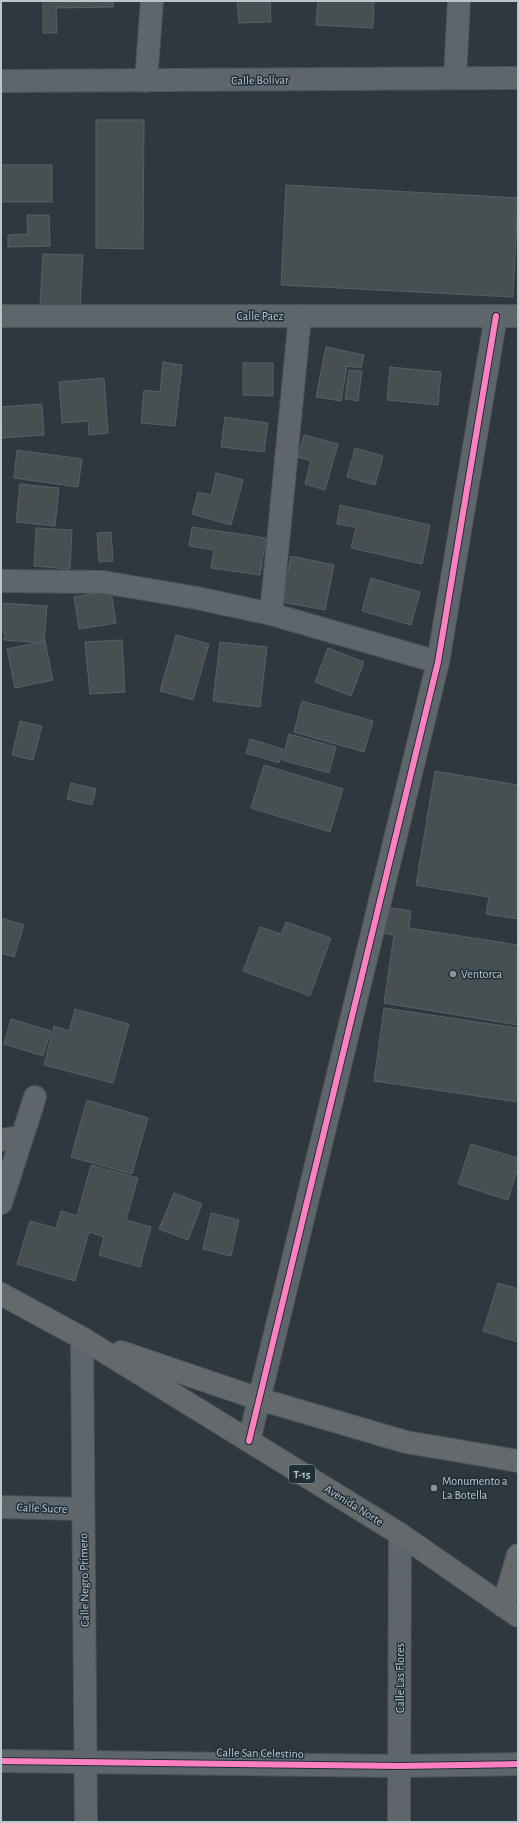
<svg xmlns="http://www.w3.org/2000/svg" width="519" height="1823" viewBox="0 0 519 1823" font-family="'Alegreya Sans',sans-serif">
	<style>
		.building { fill: #474f53; stroke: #576065 }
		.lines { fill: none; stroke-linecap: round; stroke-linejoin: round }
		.street-casing { stroke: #4d5458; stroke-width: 24 }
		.highway-casing { stroke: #4b5459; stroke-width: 24 }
		.street { stroke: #5f666b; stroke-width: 22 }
		.highway { stroke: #64696b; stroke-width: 22 }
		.cycleway-casing { stroke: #212f39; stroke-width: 8 }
		.cycleway { stroke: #ff80c0; stroke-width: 6 }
		.poi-dot { fill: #89949b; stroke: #212f39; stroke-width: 1.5 }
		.labels { text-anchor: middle; stroke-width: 3; stroke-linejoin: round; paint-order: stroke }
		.shield { fill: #212f39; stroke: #8c98a1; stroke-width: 1 }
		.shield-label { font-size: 11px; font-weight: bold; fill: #bac5cd }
		.street-label { font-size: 12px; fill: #bac5cd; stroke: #212f39 }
		.poi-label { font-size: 12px; fill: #bac5cd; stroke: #212f39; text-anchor: start }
	</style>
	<rect width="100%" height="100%" fill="#2e383e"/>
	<g class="building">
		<polygon points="43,1 113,1 113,7 56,8 57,33 43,33"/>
		<polygon points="237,1 270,1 271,22 239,23"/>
		<polygon points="318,1 374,1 373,28 316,25"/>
		<polygon points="96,120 144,120 143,249 96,248"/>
		<rect x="1" y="165" width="51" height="37"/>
		<polygon points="286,185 518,198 513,297 281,285"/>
		<polygon points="27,215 49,215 50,246 8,247 8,235 28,234"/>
		<polygon points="43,254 83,255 80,306 40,304"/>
		<polygon points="326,347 364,355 361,368 347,366 341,401 316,397"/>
		<polygon points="163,362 182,365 175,426 141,423 144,390 160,392"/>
		<polygon points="243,363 273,363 273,396 243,395"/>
		<polygon points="390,367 441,372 438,405 387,400"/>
		<polygon points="349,370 362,371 358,401 345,399"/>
		<polygon points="104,378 108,433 89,435 88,421 62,423 59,382"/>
		<polygon points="42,404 44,435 2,438 1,407"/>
		<polygon points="225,417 268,423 264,452 221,447"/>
		<polygon points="304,435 338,444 325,490 305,484 311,461 298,457"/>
		<polygon points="355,448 383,456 375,485 347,477"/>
		<polygon points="17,450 82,459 78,487 14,478"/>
		<polygon points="216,473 243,480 231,525 192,514 198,492 211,495"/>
		<polygon points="20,484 59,488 55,526 16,522"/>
		<polygon points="340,505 430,525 422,564 351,548 356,527 337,524"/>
		<polygon points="192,527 266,538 260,575 211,568 214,550 189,546"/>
		<polygon points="36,528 72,530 70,569 34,566"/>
		<polygon points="111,532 113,561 99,562 97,533"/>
		<polygon points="291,556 334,565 325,610 282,602"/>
		<polygon points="371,578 420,592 411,625 362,611"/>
		<polygon points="111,591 116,623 79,629 74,597"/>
		<polygon points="1,603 47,606 44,643 4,640 5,633 1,632"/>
		<polygon points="176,635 209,644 193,700 160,691"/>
		<polygon points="122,640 125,692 90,694 85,642"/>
		<polygon points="45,641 53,680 15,688 7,649"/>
		<polygon points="220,642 267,647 260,707 213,701"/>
		<polygon points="328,648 364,662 351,696 315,682"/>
		<polygon points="302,701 373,721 364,752 294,732"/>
		<polygon points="20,721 42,726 33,760 12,755"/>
		<polygon points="289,734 336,747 329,773 282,760"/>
		<polygon points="250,739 283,749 279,763 246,753"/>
		<polygon points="264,765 343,789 330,832 251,808"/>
		<polygon points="435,771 518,785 518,919 486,914 489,897 416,885"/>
		<polygon points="71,783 96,789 92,805 67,799"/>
		<polygon points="381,906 411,911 409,928 518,945 518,1025 384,1003 394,935 378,932"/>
		<polygon points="1,918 24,925 14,957 1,953"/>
		<polygon points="286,922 331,938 310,996 243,971 260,927 281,934"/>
		<polygon points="384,1008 518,1028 518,1102 374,1081"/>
		<polygon points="75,1009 129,1024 113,1083 44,1065 54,1026 69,1031"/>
		<polygon points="11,1019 51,1031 43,1056 4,1044"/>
		<polygon points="87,1100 148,1118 132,1174 71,1157"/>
		<polygon points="471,1144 518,1158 518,1167 508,1200 458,1184"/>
		<polygon points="91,1165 138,1178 126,1220 151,1227 140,1267 99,1255 104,1237 89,1232 75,1281 17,1264 30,1221 56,1228 61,1211 77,1216"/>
		<polygon points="174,1193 202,1204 188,1240 159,1229"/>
		<polygon points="211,1213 239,1220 231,1256 203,1249"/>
		<polygon points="498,1283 518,1289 518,1342 483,1331"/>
	</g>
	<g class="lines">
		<g class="street-casing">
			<g id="street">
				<polyline points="455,78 459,1"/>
				<polyline points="1,81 518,78"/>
				<polyline points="146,81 152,1"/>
				<polyline points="1,316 518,316"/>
				<polyline points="1,581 103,582 197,598 271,614 438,662"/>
				<polyline points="271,614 300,316"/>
				<polyline points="1,1140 22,1137"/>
				<polyline points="1,1203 35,1097"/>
				<polyline points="82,1338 86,1822"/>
				<polyline points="249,1441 438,662 496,316"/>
				<polyline points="1,1507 83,1509"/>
				<polyline points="1,1761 400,1766 518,1764"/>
				<polyline points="399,1822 400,1534"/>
			</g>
		</g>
		<g class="highway-casing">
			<g id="highway">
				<polyline points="1,1294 82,1338 400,1534 518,1616"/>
				<polyline points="121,1352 259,1399 406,1442 518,1461"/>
				<polyline points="503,1606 518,1555"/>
			</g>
		</g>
		<use href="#street" class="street"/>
		<use href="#highway" class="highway"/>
		<g class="cycleway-casing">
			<g id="cycleway">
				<polyline points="249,1441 438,662 496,316"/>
				<polyline points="1,1761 400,1766 518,1764"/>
			</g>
		</g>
		<use href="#cycleway" class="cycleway"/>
	</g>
	<g class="poi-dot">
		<circle cx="453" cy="974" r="4"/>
		<circle cx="434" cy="1488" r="4"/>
	</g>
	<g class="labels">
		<rect class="shield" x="289" y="1465" width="26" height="18" rx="3"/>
		<g class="shield-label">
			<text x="302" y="1478">T-15</text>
		</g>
		<g class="street-label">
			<text transform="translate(260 80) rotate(-1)" y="4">Calle Bolívar</text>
			<text x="260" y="320">Calle Paez</text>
			<text transform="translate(354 1505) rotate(32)" y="4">Avenida Norte</text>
			<text transform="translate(42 1508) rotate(2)" y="4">Calle Sucre</text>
			<text transform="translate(84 1580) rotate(-91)" y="4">Calle Negro Primero</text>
			<text transform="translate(400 1678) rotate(-90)" y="4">Calle Las Flores</text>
			<text transform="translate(260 1753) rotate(1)" y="4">Calle San Celestino</text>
		</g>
		<g class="poi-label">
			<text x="461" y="978">Ventorca</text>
			<text x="442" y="1485">Monumento a<tspan x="442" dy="14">La Botella</tspan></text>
		</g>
	</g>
	<rect width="519" height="1823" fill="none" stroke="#bac5cd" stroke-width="4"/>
</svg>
